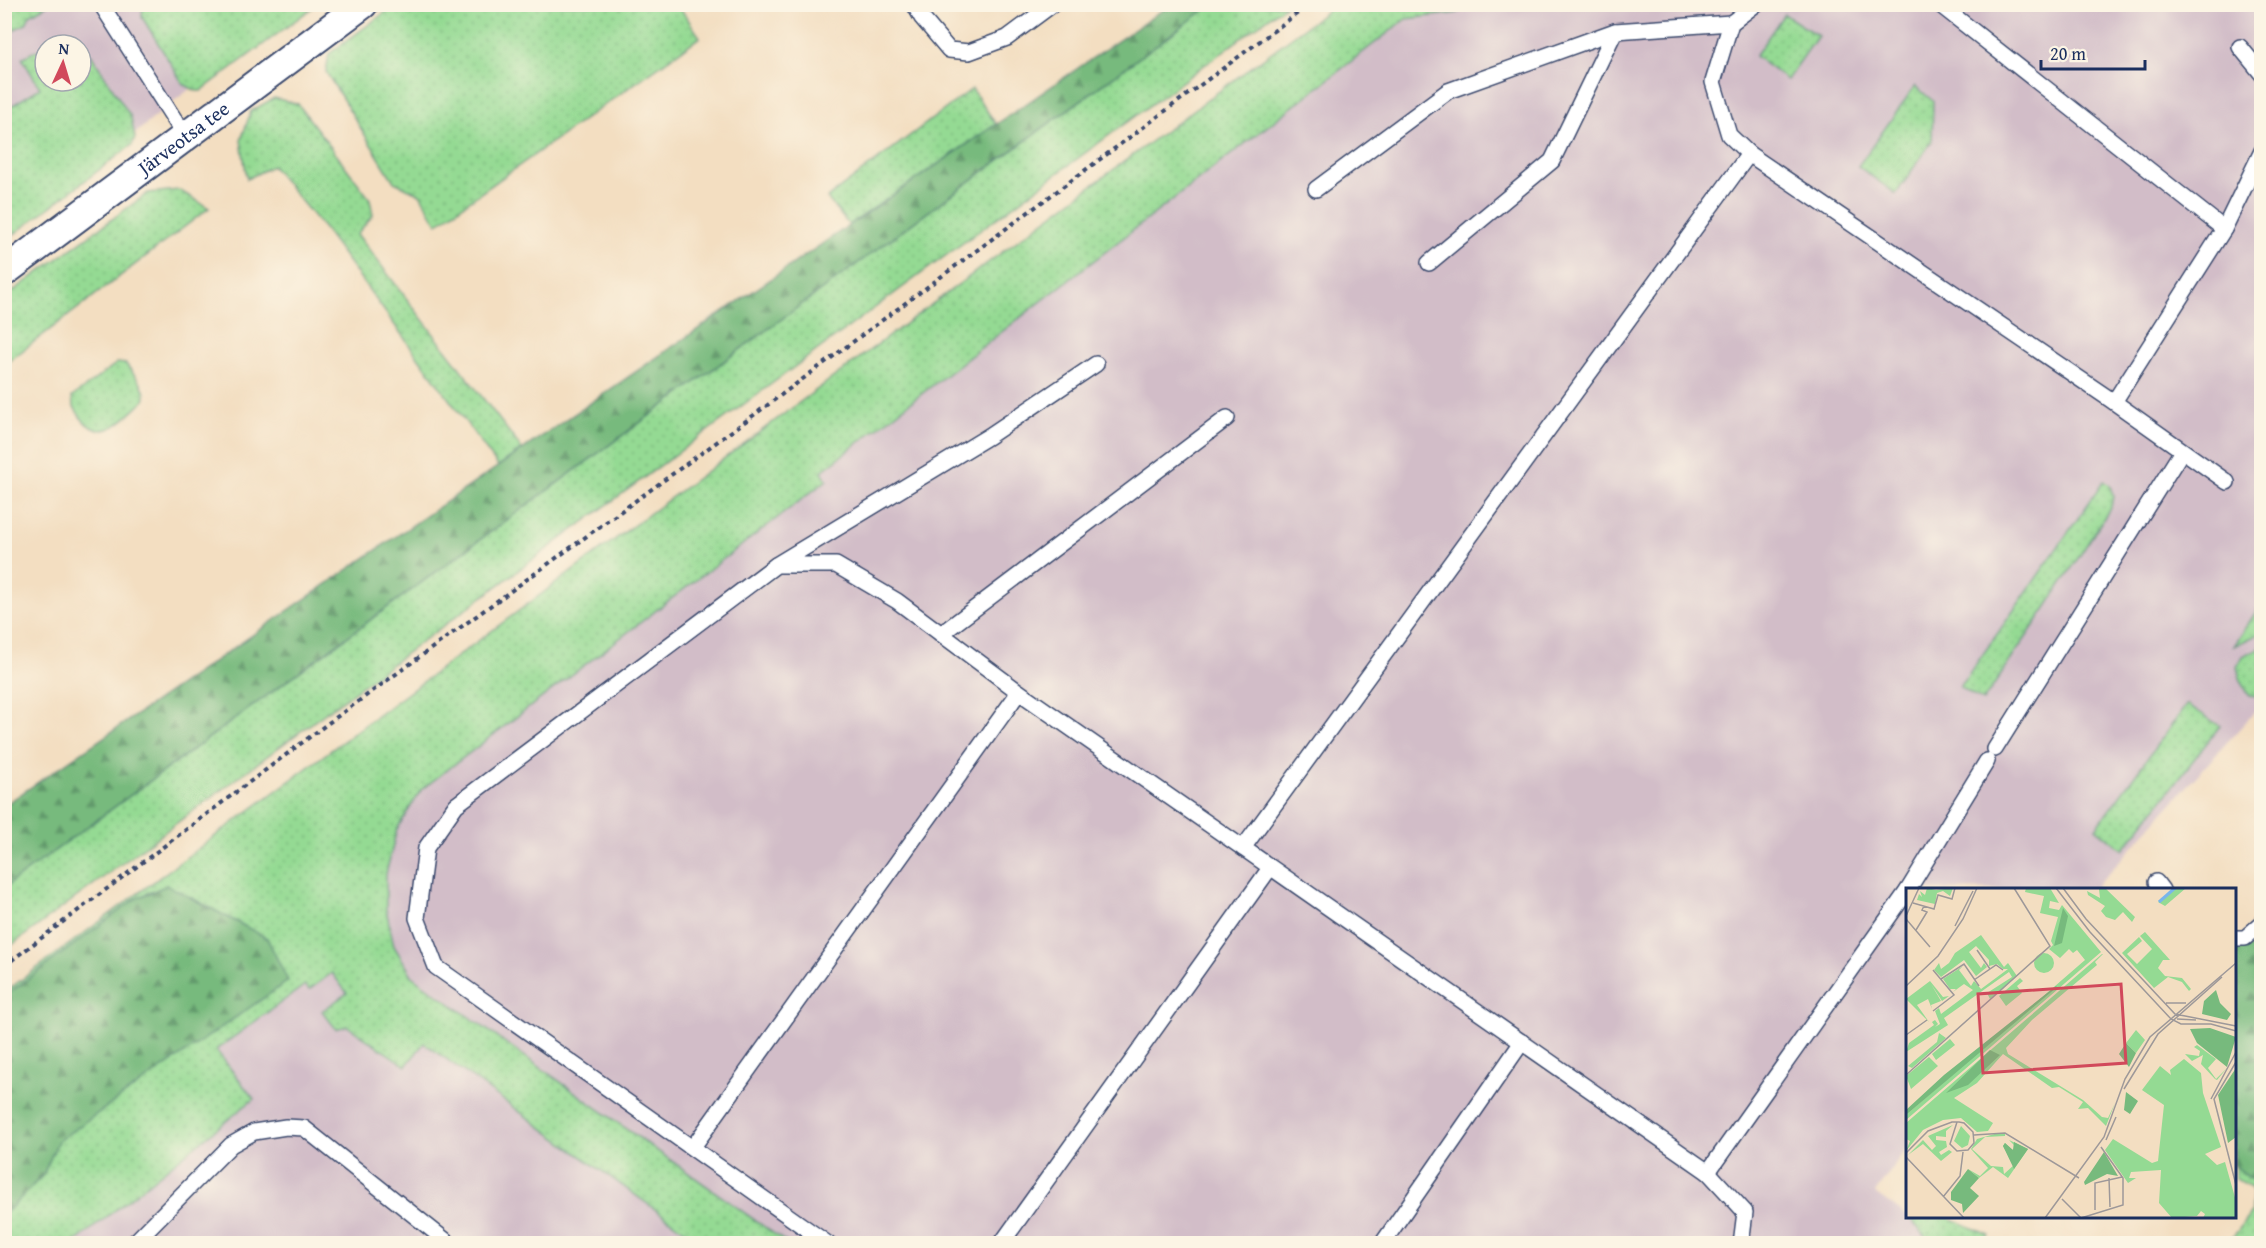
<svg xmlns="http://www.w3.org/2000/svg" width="2266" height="1248" viewBox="0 0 2266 1248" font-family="'Gentium Book Plus',serif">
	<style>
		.industrial { fill: #d2bdc8; fill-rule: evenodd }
		.grass { fill: url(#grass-dots); stroke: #588478; stroke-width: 1.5 }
		.forest { fill: url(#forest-firs); stroke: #49746e; stroke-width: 1.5 }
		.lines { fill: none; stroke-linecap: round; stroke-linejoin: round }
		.service-casing { stroke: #3b496d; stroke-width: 18 }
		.minor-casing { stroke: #3b496d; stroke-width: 32 }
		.path { stroke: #3b496d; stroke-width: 4; stroke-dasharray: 4.5 4.5; stroke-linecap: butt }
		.service { stroke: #fff; stroke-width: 15 }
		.minor { stroke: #fff; stroke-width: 28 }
		.labels { text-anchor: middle; stroke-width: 5; stroke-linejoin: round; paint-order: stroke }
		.street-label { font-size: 20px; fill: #1b2f5e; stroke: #fcf5e5 }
		.inset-river { fill: none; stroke: #79b5eb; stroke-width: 3 }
		.inset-road { fill: none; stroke: #9d9899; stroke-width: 1.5 }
		.view { fill: #d1495b; fill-opacity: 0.15; stroke: #d1495b; stroke-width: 3 }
		.inset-edge { fill: none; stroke: #1b2f5e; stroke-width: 3 }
	</style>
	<defs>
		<pattern id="grass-dots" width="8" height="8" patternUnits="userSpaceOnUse" patternTransform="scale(1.5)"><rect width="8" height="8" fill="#94da93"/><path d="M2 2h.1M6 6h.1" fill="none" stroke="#7fbb81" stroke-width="1.8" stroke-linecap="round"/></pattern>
		<pattern id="forest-firs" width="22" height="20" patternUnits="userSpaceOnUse" patternTransform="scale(1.5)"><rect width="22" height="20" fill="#77ba7d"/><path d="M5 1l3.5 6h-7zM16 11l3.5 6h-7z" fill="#61986a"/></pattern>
	</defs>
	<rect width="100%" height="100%" fill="#fcf5e5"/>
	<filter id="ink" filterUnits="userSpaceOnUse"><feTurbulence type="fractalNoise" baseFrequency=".0167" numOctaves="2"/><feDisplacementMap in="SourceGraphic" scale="12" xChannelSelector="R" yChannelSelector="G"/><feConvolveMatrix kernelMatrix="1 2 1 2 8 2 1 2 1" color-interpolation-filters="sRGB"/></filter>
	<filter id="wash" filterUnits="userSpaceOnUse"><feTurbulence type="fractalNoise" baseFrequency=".008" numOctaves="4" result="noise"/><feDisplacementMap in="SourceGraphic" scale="24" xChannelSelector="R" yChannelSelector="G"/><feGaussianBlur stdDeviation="1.35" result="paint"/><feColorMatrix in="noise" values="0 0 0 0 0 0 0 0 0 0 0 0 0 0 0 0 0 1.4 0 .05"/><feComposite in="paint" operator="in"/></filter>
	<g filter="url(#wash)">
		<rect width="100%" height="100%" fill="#f3dec1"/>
		<g class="industrial">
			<path d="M5 5H303L174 101 5 243ZM45 45H81V81H45Z"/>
			<polygon points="1426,5 2261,5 2261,705 2094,889 1908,890 1907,1148 1875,1193 1907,1216 1932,1243 5,1244 5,1088 1259,129"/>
		</g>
		<g class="grass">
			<polygon points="5,4 47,4 47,5 30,15 26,24 6,33"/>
			<polygon points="143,5 143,4 316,5 201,91 196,91 183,84 142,17"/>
			<polygon points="395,5 678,5 700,37 437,224 420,194 394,182 326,72 329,54"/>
			<path d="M1211 5H1286C860 322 430 632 5 950V887Z"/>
			<polygon points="1335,5 1469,5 1457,13 1406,19 822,471 827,480 421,790 397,829 386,874 386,909 394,946 413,977 787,1243 702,1243 424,1043 406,1066 347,1026 336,1029 322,1011 347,993 332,973 309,990 305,985 216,1050 254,1099 74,1243 5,1244 5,992"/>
			<polygon points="1784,14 1818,36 1787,80 1755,56"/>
			<polygon points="45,49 45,81 81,81 81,49 92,56 131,117 135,138 132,145 5,241 5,110 40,88 22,58 35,51"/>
			<polygon points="1915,86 1933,101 1932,141 1896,194 1858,166"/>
			<polygon points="972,89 996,124 849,225 827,198"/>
			<polygon points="274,98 298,104 370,199 373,215 357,234 522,449 498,466 325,230 272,166 247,179 241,140 251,111"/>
			<polygon points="179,190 209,208 5,364 5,297 148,193"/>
			<path d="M117 363 126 364C133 374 149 388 144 401 124 419 103 446 81 418 76 410 72 406 72 397Z"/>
			<polygon points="2104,481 2110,485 2113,496 2111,507 2048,605 1983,701 1960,687"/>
			<polygon points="2261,604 2261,633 2234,646"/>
			<polygon points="2261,647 2261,694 2258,697 2249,696 2240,678 2237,667 2243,656"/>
			<polygon points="2187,704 2220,726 2123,850 2096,828"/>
			<polygon points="2235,1165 2261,1188 2261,1243 2228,1244 2251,1213 2252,1189 2235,1177"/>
			<polygon points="1908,1217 1948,1217 1989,1235 1985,1243 1932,1243"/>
		</g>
		<g class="forest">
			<polygon points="1170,5 1211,5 5,887 5,805"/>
			<polygon points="167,885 267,938 288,981 58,1141 43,1175 5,1214 5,996 135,899"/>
			<polygon points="2261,942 2261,1192 2261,1188 2234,1165 2235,948 2255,946"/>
		</g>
	</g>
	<g filter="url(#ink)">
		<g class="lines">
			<g class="service-casing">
				<g id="service">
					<polyline points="101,4 185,136"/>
					<polyline points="914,4 922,18 949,50 969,52 1007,38 1053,4"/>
					<polyline points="1939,4 2224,229 2114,402"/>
					<polyline points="2240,47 2262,74"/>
					<polyline points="1749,154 1729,135 1713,82 1731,23 1756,4"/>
					<polyline points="1316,189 1448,91 1615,31 1731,23"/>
					<polyline points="2224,229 2262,151"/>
					<polyline points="1429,263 1552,161 1615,31"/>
					<polyline points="776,565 989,436 1096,364"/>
					<polyline points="941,634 1227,418"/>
					<polyline points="1995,749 2182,451"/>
					<polyline points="2156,882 2162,890"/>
					<polyline points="1908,890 1987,761"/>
					<polyline points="2234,938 2245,938 2262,923"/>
					<polyline points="693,1147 1019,692"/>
					<polyline points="1708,1172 1243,848 1749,154 2114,402 2227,482"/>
					<polyline points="133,1244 231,1145 254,1132 286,1127 304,1128 450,1244"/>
					<polyline points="828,1244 436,967 417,918 426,848 456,805 776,565 836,565 897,601 1019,692 1243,848"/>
					<polyline points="1001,1244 1270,868"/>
					<polyline points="1382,1244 1522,1042"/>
					<polyline points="1741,1244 1745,1212 1708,1172 1908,890"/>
				</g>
			</g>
			<g class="minor-casing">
				<g id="minor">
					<path id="s1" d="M4 272 363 4"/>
				</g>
			</g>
			<polyline class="path" points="4,966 327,724 754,415 1310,4"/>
			<use href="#service" class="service"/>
			<use href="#minor" class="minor"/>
		</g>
	</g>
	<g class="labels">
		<g class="street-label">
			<text dy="7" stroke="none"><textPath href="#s1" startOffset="224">Järveotsa tee</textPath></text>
		</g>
	</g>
	<g transform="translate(1906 888)">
		<rect width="330" height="330" fill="#f3dec1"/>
		<path d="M21 0 30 2 47 0 44 8 37 3 31 5 29 16 11 12 13 6 16 9 14 3 19 7ZM120 0H144L153 15 144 13 143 20 153 22 156 17 195 64 0 232V227L179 72 171 62 167 65 163 61 154 70 143 61 147 57 145 53 152 29 134 25 138 8 119 4ZM199 0 229 29 226 34 217 24 209 32 200 29 195 23 199 18 182 7 181 3 194 10 193 1ZM268 0H280L259 18 252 14ZM239 44 264 72H257L252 80 259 88 276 90 285 101 283 103 276 94 262 89 248 100 216 65 233 49 236 53 221 66 231 76 246 61 234 48ZM75 47 98 79 102 75 111 88 84 111 81 105 106 89 103 84 38 130 42 137 0 164 3 155 28 137 26 134 29 132 32 136 29 139 34 136 29 123 33 120 35 126 67 102 58 96 47 104 50 101H44L37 91 57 78 53 82 65 98 68 93 75 101 102 81H97L91 76 83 78V72L70 58 63 64 75 80 78 75 81 79 70 88 58 72 35 89 28 82 33 75 35 81 43 75 49 65ZM128 75a10 10 0 1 1 20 0a10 10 0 1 1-20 0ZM196 66H197L201 70 197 66 189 74 191 77 126 132 100 160 102 166 177 212 196 229 202 230 209 215 200 238 182 220 172 221 177 214 153 199 146 200 97 166 71 195 48 210 87 235 82 243 71 244 55 230 37 232 17 242 0 263 4 253 0 251V235ZM114 90 117 93 111 98 116 105 100 118 93 108ZM24 93 37 109 43 108 36 113 25 96 35 113 25 117 26 121 22 111 11 117 23 134 0 111ZM230 142 239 152 230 165 220 155ZM33 145 40 150 6 180 2 178 31 154ZM44 151 49 157 30 172 26 166ZM291 157 310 171 302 180 310 191 321 180 311 192 309 191 295 176 297 167 286 173 279 166 293 168 294 163 288 159ZM23 169 32 178 5 201 0 188ZM47 237 40 243V249L30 248V252L40 253 41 259 33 264 35 267 43 262 46 264 35 273 17 256 2 267 17 252 26 262 30 258 22 248ZM55 238 64 248 62 257 56 260 48 253ZM92 245 99 246V248L79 249 66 261 85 278 97 279 98 286 108 277 97 258 99 255 106 262 110 259 103 252 122 261 102 290 87 279 73 290 62 281 74 288 82 280 65 261 71 251Z" fill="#94da93"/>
		<path d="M157 20 162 28 156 55 148 58ZM150 98 151 99 0 227V222L38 187ZM310 102 314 115 325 126 321 132 296 126 298 113ZM304 140 330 149 321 179 291 155 284 141ZM220 155 230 165 223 179 213 166ZM84 162 94 167 62 197 40 205ZM330 180V249L322 255 312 207ZM220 204 232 213 224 226 218 222ZM108 254 122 261 108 281 97 258 99 255 107 262ZM198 264 212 288 201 286 179 297 178 294ZM62 281 73 290 64 300 73 308 57 325 56 316 45 312V304Z" fill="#77ba7d"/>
		<path d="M278 171 295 185 297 205 315 259 299 266 311 277 319 274 330 313V330H297L299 326 295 323 291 328 266 330 253 315 255 282 225 284 223 290H230L222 295 199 262 207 251 246 275 252 273 258 217 236 202 254 178 265 187 264 182Z" fill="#94da93"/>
		<path class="inset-river" d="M253 14 269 0"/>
		<path class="inset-road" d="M150 0 184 44 265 131 275 136H305L330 143M157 0 180 31 269 126 330 138M7 15 28 21 32 7 46 11 49 0M0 28 13 0M0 31 24 59M49 38 67 3M10 42 21 24 16 22 18 18M71 62 84 81M35 91 58 76 73 98M68 92 90 77 97 82M0 98 32 68 57 31 71 0M260 115H280M27 123 48 107 27 82M271 131 290 132M0 147 21 132M330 174 308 211 330 297M0 187 144 58 108 0M218 201 252 146 316 89M305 211 330 164M68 247 99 245 173 290M200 252 210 229M0 265 22 243 46 234H53L58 235 67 244 68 255 62 262 51 263 44 256 51 234M0 269 58 330M203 290 204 319M37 309 54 288 57 264M156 311 175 330M189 322V295L216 289M139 330 198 249 219 191 244 149 330 75M175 330 217 317V290L195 259"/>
		<path class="view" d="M215 96 220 175 77 185 72 106Z"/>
		<rect width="330" height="330" class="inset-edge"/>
	</g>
	<rect width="2266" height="1248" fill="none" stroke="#fcf5e5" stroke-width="24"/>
	<g transform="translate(63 63) rotate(4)"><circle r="28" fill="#fcf5e5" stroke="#a2a6af" stroke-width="1.5"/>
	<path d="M0-4.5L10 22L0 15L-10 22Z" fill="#d1495b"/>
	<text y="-9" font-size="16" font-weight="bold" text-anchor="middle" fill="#1b2f5e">N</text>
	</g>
	<path d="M2041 60v9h104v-9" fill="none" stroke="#1b2f5e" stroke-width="3"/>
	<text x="2050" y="60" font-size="18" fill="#1b2f5e" stroke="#fcf5e5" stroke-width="4.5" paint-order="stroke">20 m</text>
</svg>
